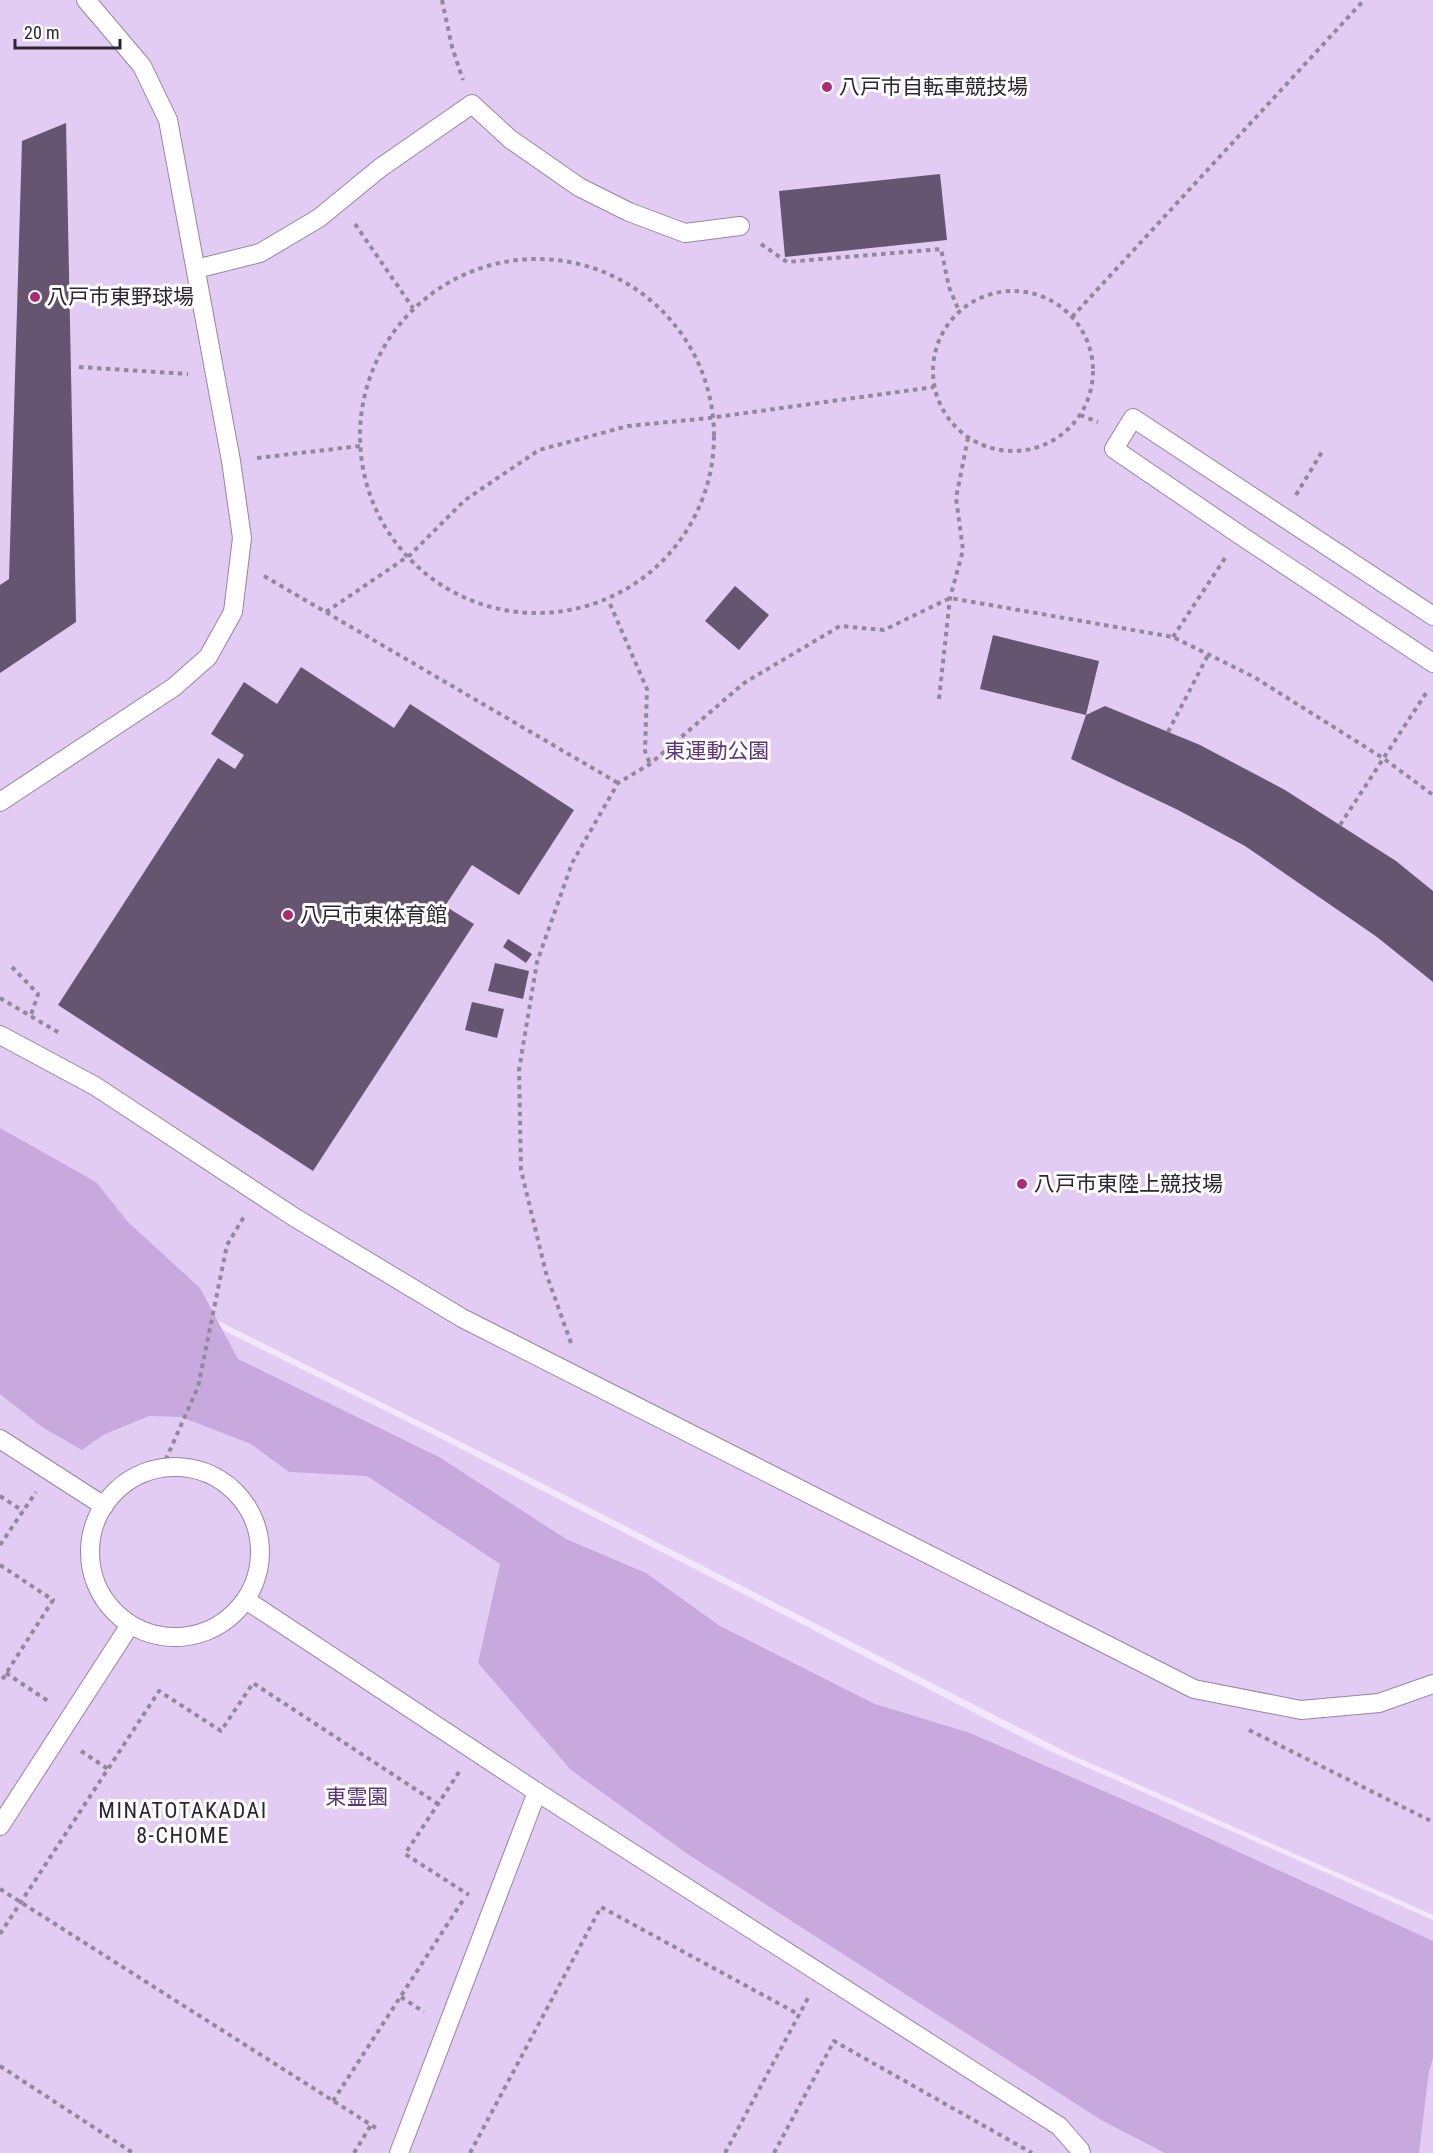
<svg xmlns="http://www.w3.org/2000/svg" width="1433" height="2153" viewBox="0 0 1433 2153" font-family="'Roboto Condensed','Noto Sans JP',sans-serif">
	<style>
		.green { fill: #e2ccf4 }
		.forest { fill: #c8a9de }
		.building { fill: #655570 }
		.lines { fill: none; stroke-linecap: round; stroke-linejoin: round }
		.service-casing { stroke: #9685a3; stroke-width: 20 }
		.path { stroke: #928998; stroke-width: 4; stroke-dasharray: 4.5 4.5; stroke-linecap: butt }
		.service { stroke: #fff; stroke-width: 18 }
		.poi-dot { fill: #ad2b75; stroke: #fff; stroke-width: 2 }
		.labels { text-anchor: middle; stroke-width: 6; stroke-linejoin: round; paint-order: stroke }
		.poi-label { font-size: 21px; fill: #2d2632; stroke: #fff; text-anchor: start }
		.park-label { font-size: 21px; fill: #5d3676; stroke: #fff }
		.neighbourhood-label { font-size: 22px; letter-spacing: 1.5px; fill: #2d2632; stroke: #fff }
	</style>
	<rect width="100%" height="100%" fill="#f3e8fb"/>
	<g class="green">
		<polygon points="0,0 1433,0 1433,1915 1072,1755 465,1444 0,1212"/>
		<polygon points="0,1219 436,1436 1043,1748 1433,1920 1433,2153 0,2153"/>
	</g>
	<polygon class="forest" points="0,1128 96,1182 128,1222 200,1288 238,1359 439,1457 566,1539 646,1573 720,1626 875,1704 970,1733 1154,1813 1433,1941 1433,2058 1429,2071 1419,2153 1165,2153 1101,2120 689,1855 571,1770 478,1663 500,1564 367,1476 289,1472 251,1444 181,1417 149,1416 103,1435 82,1450 42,1427 0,1394"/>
	<g class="building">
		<polygon points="66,123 76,622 0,673 0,585 9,579 22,141"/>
		<polygon points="940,174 947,240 785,257 779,191"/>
		<polygon points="735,586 769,615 739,650 705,621"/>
		<polygon points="993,635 1099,661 1086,715 1105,706 1200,745 1285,790 1396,861 1433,891 1433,982 1377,937 1245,846 1178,810 1071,759 1086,715 980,689"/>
		<polygon points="301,667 394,728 410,704 574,810 519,895 472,865 445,906 474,924 313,1171 58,1005 218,758 235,769 244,755 211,734 244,682 277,704"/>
		<polygon points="508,939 532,954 526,963 503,947"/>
		<polygon points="495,963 529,971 523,999 488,991"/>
		<polygon points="472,1002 504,1009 497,1038 465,1030"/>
	</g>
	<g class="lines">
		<g class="service-casing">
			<g id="service">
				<polyline points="196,269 260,253 319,218 380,168 472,104 510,139 579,187 629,212 685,233 740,226"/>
				<polyline points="1433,616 1133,418 1114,449 1240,535 1433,663"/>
				<polyline points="0,802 174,687 208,657 233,612 242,538 231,461 168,120 142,66 86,0"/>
				<polyline points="0,1035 95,1086 294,1217 462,1318 1194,1689 1301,1710 1379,1703 1433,1684"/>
				<polyline points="0,1439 104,1506"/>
				<circle cx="175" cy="1552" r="85"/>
				<polyline points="246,1600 537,1792 1059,2126 1080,2150 1081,2153"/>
				<polyline points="0,1826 130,1625"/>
				<polyline points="399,2153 537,1792"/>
			</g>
		</g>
		<g class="path">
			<polyline points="442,0 452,47 463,80"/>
			<polyline points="355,224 413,308"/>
			<polyline points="761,244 787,262 941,249 949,287 959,311"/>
			<circle cx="537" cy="436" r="177"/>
			<circle cx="1013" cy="371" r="80"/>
			<polyline points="1072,317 1364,0"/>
			<polyline points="79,367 188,374"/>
			<polyline points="1080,415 1098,422"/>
			<polyline points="257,458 360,446"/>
			<polyline points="1296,495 1323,450"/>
			<polyline points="264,576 618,783"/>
			<polyline points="610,604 647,689 645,751 650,764"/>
			<polyline points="326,612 410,555 465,500 539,450 628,426 709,418 934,387"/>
			<polyline points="1173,637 1225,558"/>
			<polyline points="939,699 950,598 963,550 956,498 968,438"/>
			<polyline points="1168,732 1208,655"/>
			<polyline points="1340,825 1428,690"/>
			<polyline points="12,967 38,994 31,1015"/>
			<polyline points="0,998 61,1034"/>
			<polyline points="571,1343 546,1273 521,1170 519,1070 537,962 572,863 618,783 650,764 744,683 840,626 884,630 950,598 1173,637 1254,677 1383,758 1433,795"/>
			<polyline points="162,1468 198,1387 227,1245 245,1215"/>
			<polyline points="0,1496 23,1511"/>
			<polyline points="0,1545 36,1492"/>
			<polyline points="0,1565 53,1600 0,1683"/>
			<polyline points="6,1673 48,1701"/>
			<polyline points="1249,1730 1433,1822"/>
			<polyline points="81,1751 108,1769"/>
			<polyline points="459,1772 405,1854 469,1895"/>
			<polyline points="0,1889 379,2130"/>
			<polyline points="0,1934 159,1691 221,1731 253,1683 438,1804"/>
			<polyline points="401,1997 424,2012"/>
			<polyline points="0,2066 133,2153"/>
			<polyline points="333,2101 465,1897"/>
			<polyline points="354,2153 371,2125"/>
			<polyline points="470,2153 601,1907 798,2014"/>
			<polyline points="725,2153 808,1998"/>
			<polyline points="774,2153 834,2041 1032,2153"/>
		</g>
		<use href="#service" class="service"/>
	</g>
	<g class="poi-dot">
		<circle cx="827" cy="87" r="6"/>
		<circle cx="35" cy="297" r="6"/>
		<circle cx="288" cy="915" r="6"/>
		<circle cx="1022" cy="1184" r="6"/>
	</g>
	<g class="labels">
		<g class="poi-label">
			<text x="839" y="94">八戸市自転車競技場</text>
			<text x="47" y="304">八戸市東野球場</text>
			<text x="300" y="922">八戸市東体育館</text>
			<text x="1034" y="1191">八戸市東陸上競技場</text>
		</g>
		<g class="park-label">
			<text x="717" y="758">東運動公園</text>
			<text x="357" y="1804">東霊園</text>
		</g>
		<g class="neighbourhood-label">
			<text x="183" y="1818">MINATOTAKADAI<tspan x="183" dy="25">8-CHOME</tspan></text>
		</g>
	</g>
	<path d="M15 39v9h105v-9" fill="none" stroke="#2d2632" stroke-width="3"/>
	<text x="24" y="39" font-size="18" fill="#2d2632" stroke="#ffffff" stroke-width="4.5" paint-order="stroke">20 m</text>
</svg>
